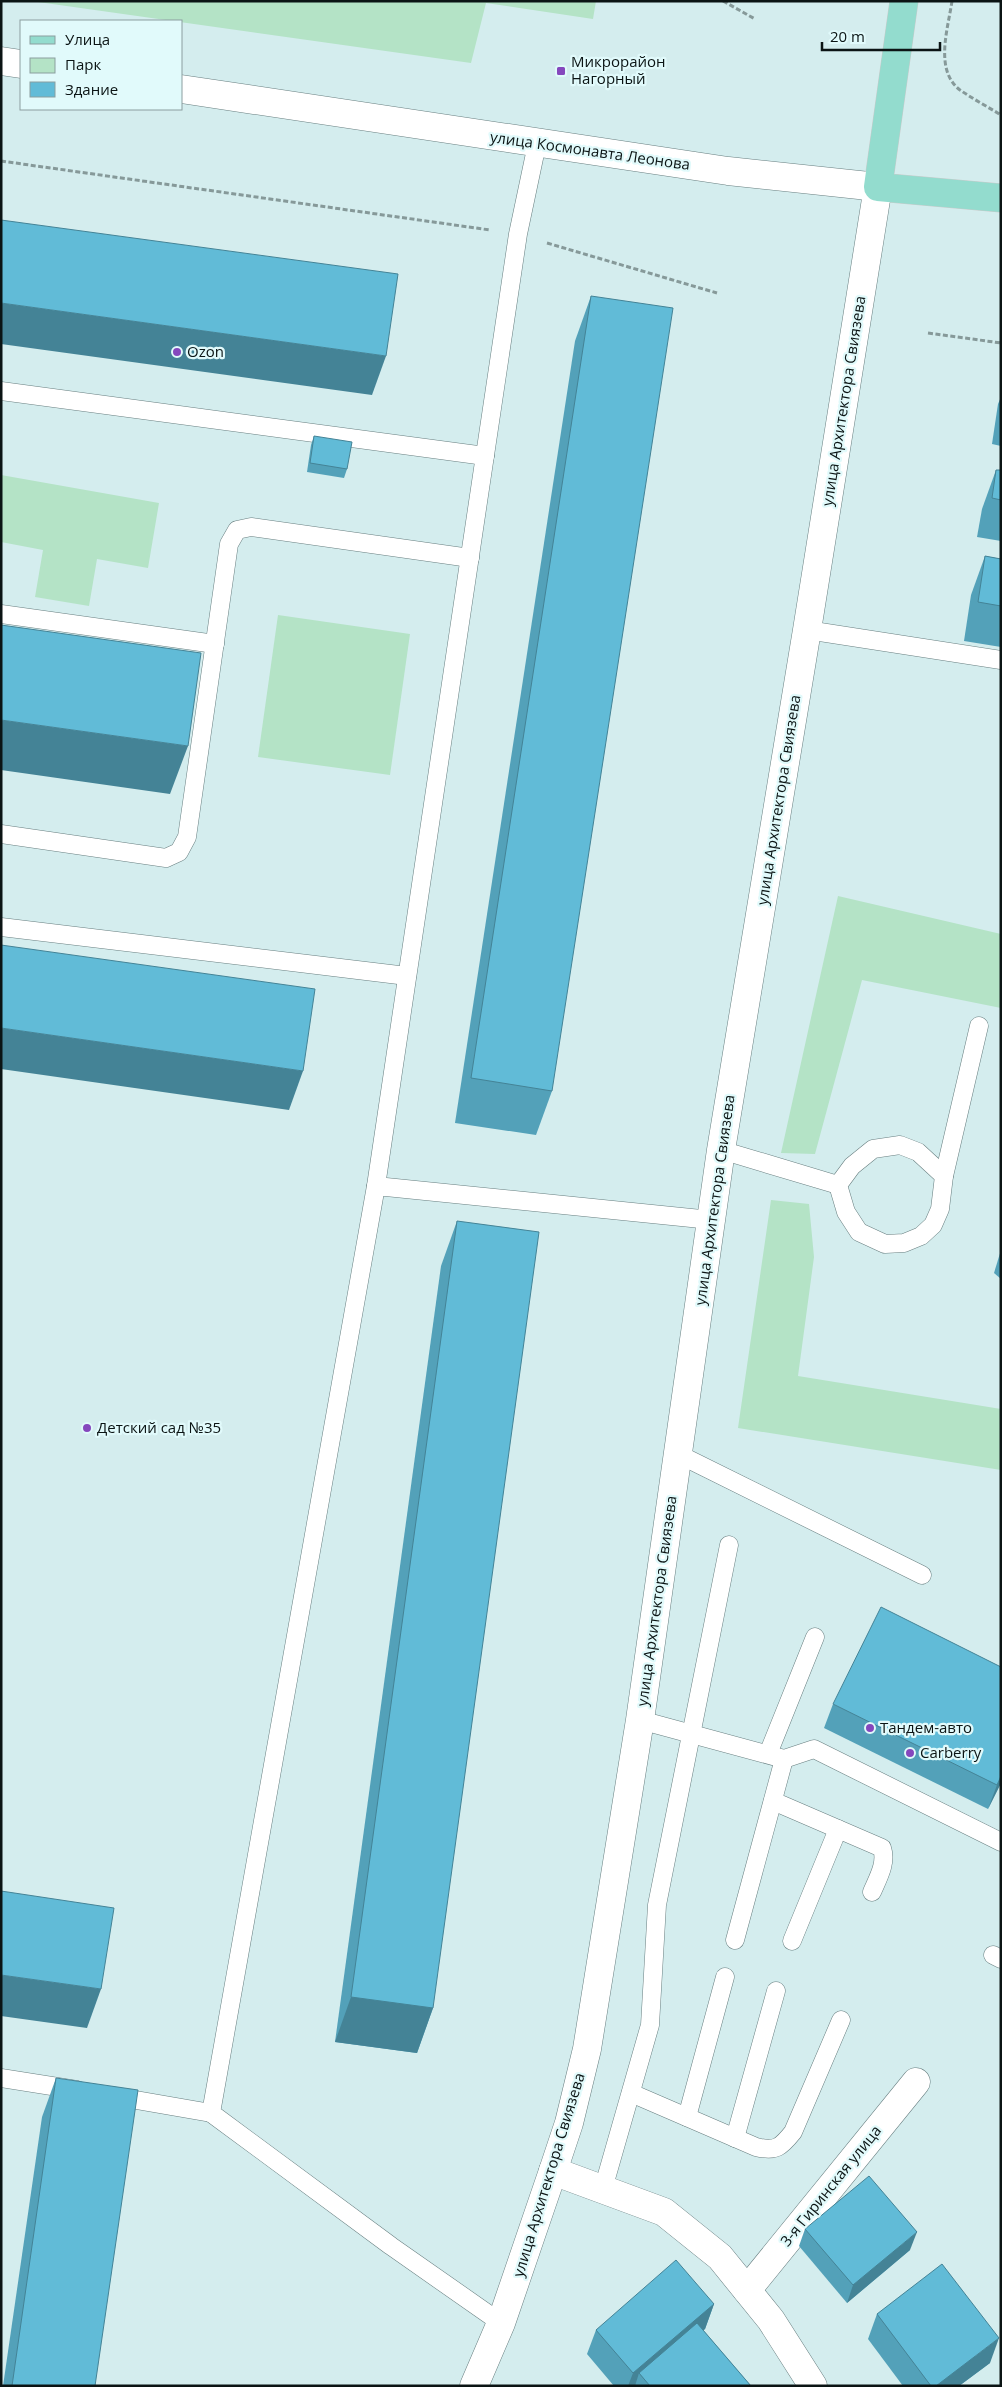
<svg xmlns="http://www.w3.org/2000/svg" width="1002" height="2387" viewBox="0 0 1002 2387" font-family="'Open Sans',sans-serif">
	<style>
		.green { fill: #b4e3c6 }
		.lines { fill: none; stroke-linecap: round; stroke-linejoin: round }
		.service-casing { stroke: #687f80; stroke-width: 19 }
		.minor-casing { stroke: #687f80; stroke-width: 29 }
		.secondary-casing { stroke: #687f80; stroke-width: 29 }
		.primary-casing { stroke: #c9cbcb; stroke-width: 29 }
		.path { stroke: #869999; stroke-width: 3; stroke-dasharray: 5 2.5; stroke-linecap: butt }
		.service { stroke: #fff; stroke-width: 18 }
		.minor { stroke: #fff; stroke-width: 28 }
		.secondary { stroke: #fff; stroke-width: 28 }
		.primary { stroke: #93dcce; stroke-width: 28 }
		.wall { fill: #53a1b9 }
		.shaded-wall { fill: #448396 }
		.building { fill: #61bbd7; stroke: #448396 }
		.poi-dot { fill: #8547bd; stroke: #e1fafb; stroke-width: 2 }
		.labels { text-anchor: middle; stroke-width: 4.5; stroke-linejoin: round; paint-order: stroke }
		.poi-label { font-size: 15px; fill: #0b1414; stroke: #e1fafb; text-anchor: start }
		.street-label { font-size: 15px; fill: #0b1414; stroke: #e1fafb }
	</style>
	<rect width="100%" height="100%" fill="#d4edee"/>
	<g class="green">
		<polygon points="31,1 596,1 593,19 486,3 471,63"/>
		<polygon points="1,475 159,503 148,568 97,559 89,606 35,597 43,550 1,542"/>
		<polygon points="278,615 410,634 390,775 258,757"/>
		<polygon points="838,896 1001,934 1001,1008 862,980 815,1154 781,1153"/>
		<polygon points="771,1200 809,1204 814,1257 798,1376 1001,1409 1001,1470 738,1428"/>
	</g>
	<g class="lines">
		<g class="service-casing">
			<g id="service">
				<polyline points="1,391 485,456"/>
				<polyline points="1,614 215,644"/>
				<polyline points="807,630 1001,660"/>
				<polyline points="1,834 166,858 179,852 187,837 229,544 237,530 251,527 470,558"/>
				<polyline points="1,927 407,976"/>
				<polygon points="900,1145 918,1152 944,1176 940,1209 933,1225 921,1236 904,1243 885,1244 859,1232 846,1212 838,1185 852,1166 873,1149"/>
				<polyline points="721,1150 838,1185"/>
				<polyline points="944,1176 979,1026"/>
				<polyline points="376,1186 518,234 537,144"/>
				<polyline points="678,1454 922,1575"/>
				<polyline points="640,1720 784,1759 814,1749 1001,1842"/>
				<polyline points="768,1754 815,1637"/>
				<path d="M773 1801 882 1848C887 1863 878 1878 872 1892"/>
				<polyline points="735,1940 784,1759"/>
				<polyline points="792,1941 838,1829"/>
				<polyline points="993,1955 1001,1959"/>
				<polyline points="1,2078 77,2090"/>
				<path d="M631 2093 756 2147C776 2152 781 2147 793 2132L841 2020"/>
				<polyline points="113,2096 211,2113"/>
				<polyline points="687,2117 725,1977"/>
				<polyline points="735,2138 776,1991"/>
				<polyline points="603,2189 650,2025 657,1905 729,1545"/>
				<polyline points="501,2323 391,2246 211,2113 376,1186 711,1220"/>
			</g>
		</g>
		<g class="minor-casing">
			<g id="minor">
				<polyline points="553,2171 664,2212 720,2257 771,2320 813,2386"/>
				<polyline points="747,2290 916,2082"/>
			</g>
		</g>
		<g class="secondary-casing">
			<g id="secondary">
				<polyline points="1,61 21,64"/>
				<polyline points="181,89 728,171 878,187 807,630 721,1150 640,1720 587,2049 569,2123 553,2171 501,2323 474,2386"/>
			</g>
		</g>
		<g class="primary-casing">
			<polyline id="primary" points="904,1 878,187 1001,198"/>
		</g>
		<g class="path">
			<polyline points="723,1 755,19"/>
			<path d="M952 1C948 29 934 70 960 90 973 99 988 107 1001 115"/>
			<polyline points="1,161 490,230"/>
			<polyline points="547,243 717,293"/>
			<polyline points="928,333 1001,343"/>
		</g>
		<use href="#service" class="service"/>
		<use href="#minor" class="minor"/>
		<use href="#secondary" class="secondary"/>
		<use href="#primary" class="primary"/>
	</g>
	<g class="wall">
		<polygon points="591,296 552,1091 536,1135 455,1123 575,341"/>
		<polygon points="1001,397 1001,446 992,444 998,404"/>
		<polygon points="314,436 347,469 344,478 307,472 311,445"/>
		<polygon points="996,470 1001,470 1001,541 977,537 982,509"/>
		<polygon points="985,556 1001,559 1001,647 964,641 971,595"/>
		<polygon points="457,1221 433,2008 417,2053 335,2042 441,1266"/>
		<polygon points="1001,1250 1001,1279 994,1273"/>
		<polygon points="833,1704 1001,1783 988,1809 824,1728"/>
		<polygon points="56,2078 95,2386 3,2386 42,2117"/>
		<polygon points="805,2229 910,2250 847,2303 799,2246"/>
		<polygon points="714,2304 705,2329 703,2330 751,2386 614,2386 587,2354 596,2330"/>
		<polygon points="877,2314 990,2363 959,2386 903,2386 868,2339"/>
	</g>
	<g class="shaded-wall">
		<polygon points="1,303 386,356 372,395 1,344"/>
		<polygon points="1,720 188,746 170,794 1,770"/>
		<polygon points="1,1028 303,1071 289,1110 1,1069"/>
		<polygon points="1001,1776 1001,1783 988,1809 997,1785"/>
		<polygon points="1,1975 101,1989 87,2028 1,2016"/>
		<polygon points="351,1997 433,2008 417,2053 335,2042"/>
		<polygon points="917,2232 910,2250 847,2303 853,2285"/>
		<polygon points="714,2304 705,2329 645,2380 639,2373 635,2386 628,2386 633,2373"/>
		<polygon points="999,2338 990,2363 959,2386 936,2386"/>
	</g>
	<g class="building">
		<polygon points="1,220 398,274 386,356 1,303"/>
		<polygon points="591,296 673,308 552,1091 471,1078"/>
		<polygon points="314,436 352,442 347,469 310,463"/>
		<polygon points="996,470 1001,470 1001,500 992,498"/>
		<polygon points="985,556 1001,559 1001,606 978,602"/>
		<polygon points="1,625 201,653 188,746 1,720"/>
		<polygon points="1,945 315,989 303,1071 1,1028"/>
		<polygon points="457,1221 539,1232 433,2008 351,1997"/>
		<polygon points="881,1607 1001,1667 1001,1776 997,1785 833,1704"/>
		<polygon points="1,1891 114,1908 101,1989 1,1975"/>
		<polygon points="56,2078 138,2090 95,2386 12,2386"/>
		<polygon points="869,2176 917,2232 853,2285 805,2229"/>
		<polygon points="676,2260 714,2304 633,2373 596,2330"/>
		<polygon points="942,2264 999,2338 936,2386 931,2386 877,2314"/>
		<polygon points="697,2323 751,2386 650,2386 639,2373"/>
	</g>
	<g class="poi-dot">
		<rect x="556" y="66" width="10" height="10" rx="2.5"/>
		<circle cx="177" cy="352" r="5"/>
		<circle cx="87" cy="1428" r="5"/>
		<circle cx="870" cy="1728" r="5"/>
		<circle cx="910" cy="1753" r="5"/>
	</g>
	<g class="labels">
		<g class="poi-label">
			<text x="571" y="67">Микрорайон<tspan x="571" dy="17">Нагорный</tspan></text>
			<text x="187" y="357">Ozon</text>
			<text x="97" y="1433">Детский сад №35</text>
			<text x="880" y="1733">Тандем-авто</text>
			<text x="920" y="1758">Carberry</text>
		</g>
		<g class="street-label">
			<text transform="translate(590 151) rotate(8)" y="5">улица Космонавта Леонова</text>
			<text transform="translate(844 401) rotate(-81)" y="5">улица Архитектора Свиязева</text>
			<text transform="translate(779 800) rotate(-81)" y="5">улица Архитектора Свиязева</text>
			<text transform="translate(715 1200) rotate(-82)" y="5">улица Архитектора Свиязева</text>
			<text transform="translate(657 1601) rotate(-82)" y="5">улица Архитектора Свиязева</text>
			<text transform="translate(549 2175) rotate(-73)" y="5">улица Архитектора Свиязева</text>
			<text transform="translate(831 2186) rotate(-51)" y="5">3-я Гиринская улица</text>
		</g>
	</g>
	<rect width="1002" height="2387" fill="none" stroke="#0b1414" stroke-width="5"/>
	<rect x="20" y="20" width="162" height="90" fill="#e1fafb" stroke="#8b9e9f"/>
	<rect x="30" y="36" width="25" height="8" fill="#93dcce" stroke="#8b9e9f"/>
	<text x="65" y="45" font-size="15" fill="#0b1414">Улица</text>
	<rect x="30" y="58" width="25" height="15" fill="#b4e3c6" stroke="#8b9e9f"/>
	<text x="65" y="70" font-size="15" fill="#0b1414">Парк</text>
	<rect x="30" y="82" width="25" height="15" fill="#61bbd7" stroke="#8b9e9f"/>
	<text x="65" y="95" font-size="15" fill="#0b1414">Здание</text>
	<path d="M822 42v8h118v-8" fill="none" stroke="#0b1414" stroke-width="2.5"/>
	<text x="830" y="42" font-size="15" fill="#0b1414" stroke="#e1fafb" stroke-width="4" paint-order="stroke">20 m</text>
</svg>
